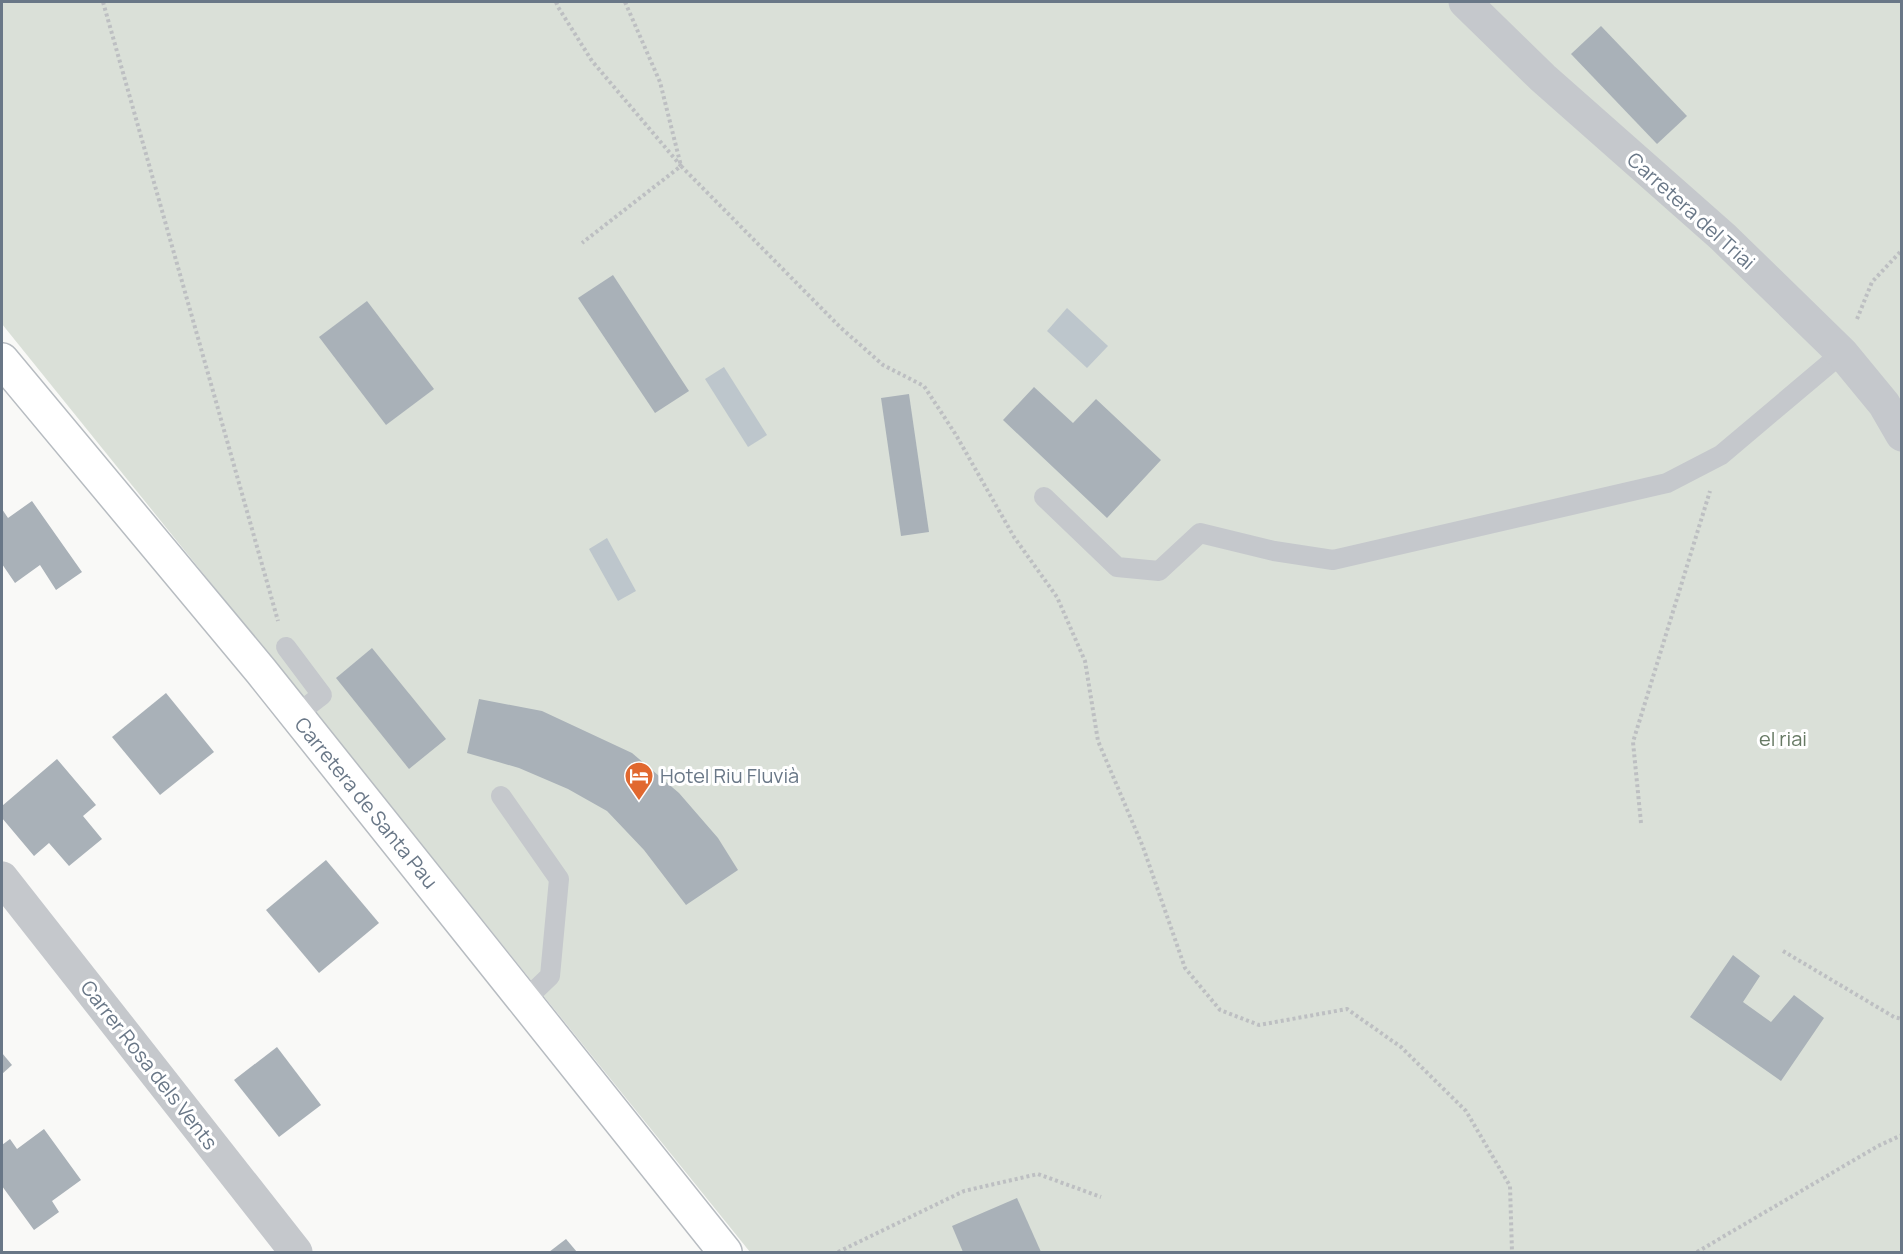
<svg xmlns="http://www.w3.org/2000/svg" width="1903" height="1254" viewBox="0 0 1903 1254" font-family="Manrope,sans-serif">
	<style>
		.green { fill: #dae0d8 }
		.water { fill: #bdc6cc }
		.building { fill: #a9b1b8 }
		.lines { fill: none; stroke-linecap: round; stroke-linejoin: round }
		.secondary-casing { stroke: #b7bcc1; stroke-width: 36 }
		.path { stroke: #bdbfc2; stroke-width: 4; stroke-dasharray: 3 3; stroke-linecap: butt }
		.lane { stroke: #c5c8cc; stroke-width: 20 }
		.street { stroke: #c5c8cc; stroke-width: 33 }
		.secondary { stroke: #fff; stroke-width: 33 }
		.labels { text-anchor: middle; stroke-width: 6; stroke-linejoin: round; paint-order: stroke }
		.street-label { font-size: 20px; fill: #697787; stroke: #fff }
		.park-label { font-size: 20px; fill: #667963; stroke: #fff }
		.poi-label { font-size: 20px; fill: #697787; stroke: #fff; text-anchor: start }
	</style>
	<rect width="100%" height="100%" fill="#f9f9f7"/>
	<polygon class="green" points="2,2 1901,2 1901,1252 750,1252 2,324"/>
	<g class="water">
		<polygon points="1067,308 1108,346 1087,368 1047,331"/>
		<polygon points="724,367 767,435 748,447 705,379"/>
		<polygon points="607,538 636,591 618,601 589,549"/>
	</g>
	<g class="building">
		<polygon points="1601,26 1687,116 1657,144 1571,54"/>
		<polygon points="613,275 689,391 655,413 578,298"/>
		<polygon points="367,301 434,389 386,425 319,337"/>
		<polygon points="1034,387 1073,423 1096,399 1161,460 1107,518 1003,420"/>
		<polygon points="909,394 929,532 901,536 881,398"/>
		<polygon points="32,501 82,572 56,590 40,565 15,583 2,564 2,509 8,518"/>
		<polygon points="372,648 446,739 409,769 336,678"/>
		<polygon points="166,693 214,752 160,795 112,737"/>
		<polygon points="479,699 542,711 632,753 679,793 718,838 738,870 686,905 644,850 607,811 568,789 519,768 467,753"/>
		<polygon points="57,759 96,805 83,816 102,839 69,866 49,843 34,856 2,818 2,806"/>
		<polygon points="326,860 379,923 319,973 266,910"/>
		<polygon points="1733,955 1760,976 1743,1002 1771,1022 1794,995 1824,1018 1781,1081 1690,1017"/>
		<polygon points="277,1047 321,1105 279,1137 234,1080"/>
		<polygon points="2,1053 12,1065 2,1074"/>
		<polygon points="44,1129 81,1180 52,1201 59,1212 34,1230 2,1186 2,1145 10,1139 17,1149"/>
		<polygon points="1017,1198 1041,1252 963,1252 952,1226"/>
		<polygon points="566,1239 577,1252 549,1252"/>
	</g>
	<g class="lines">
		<g class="secondary-casing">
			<polyline id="secondary" points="2,360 261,671 725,1252"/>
		</g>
		<g class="path">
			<polyline points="103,2 278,621"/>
			<polyline points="556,2 558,7 592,61 681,166 582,243"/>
			<polyline points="625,2 660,82 681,166 840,327 883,365 924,386 956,435 1014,537 1057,597 1085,661 1098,741 1143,847 1185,968 1220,1010 1259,1025 1347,1009 1401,1047 1466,1111 1510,1186 1512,1252"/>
			<polyline points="1857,319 1872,282 1902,250"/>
			<polyline points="1641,823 1633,742 1710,491"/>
			<polyline points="1783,951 1894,1017 1902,1019"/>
			<polyline points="838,1252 964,1191 1038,1174 1101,1197"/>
			<polyline points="1697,1252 1878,1146 1902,1135"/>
		</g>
		<g class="lane">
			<polyline points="1044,497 1117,567 1159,571 1200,533 1274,551 1333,560 1667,483 1721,455 1842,353"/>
			<polyline points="286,647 322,695 296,715"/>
			<polyline points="501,796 559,879 550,976 524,1001"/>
		</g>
		<g class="street">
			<polyline points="1465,2 1543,78 1723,237 1842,353 1884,404 1902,435"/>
			<polyline points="2,878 296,1252"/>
		</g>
		<use href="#secondary" class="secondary"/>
	</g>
	<defs>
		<g id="hotel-pin" transform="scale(1.5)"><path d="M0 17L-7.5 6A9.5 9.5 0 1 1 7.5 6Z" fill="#e1682f" stroke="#fff"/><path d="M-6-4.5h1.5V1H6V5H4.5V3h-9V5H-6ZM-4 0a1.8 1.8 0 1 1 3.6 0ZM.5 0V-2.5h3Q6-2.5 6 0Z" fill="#fff"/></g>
	</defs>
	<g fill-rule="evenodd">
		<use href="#hotel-pin" x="639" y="776"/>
	</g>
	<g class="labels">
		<g class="street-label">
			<text transform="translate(1691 211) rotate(42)" y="7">Carretera del Triai</text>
			<text transform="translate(366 803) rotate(51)" y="7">Carretera de Santa Pau</text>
			<text transform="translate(149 1065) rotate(52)" y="7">Carrer Rosa dels Vents</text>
		</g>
		<g class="park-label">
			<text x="1783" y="746">el riai</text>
		</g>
		<g class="poi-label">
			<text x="660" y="783">Hotel Riu Fluvià</text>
		</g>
	</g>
	<rect width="1903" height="1254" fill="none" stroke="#697787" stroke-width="6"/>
</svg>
